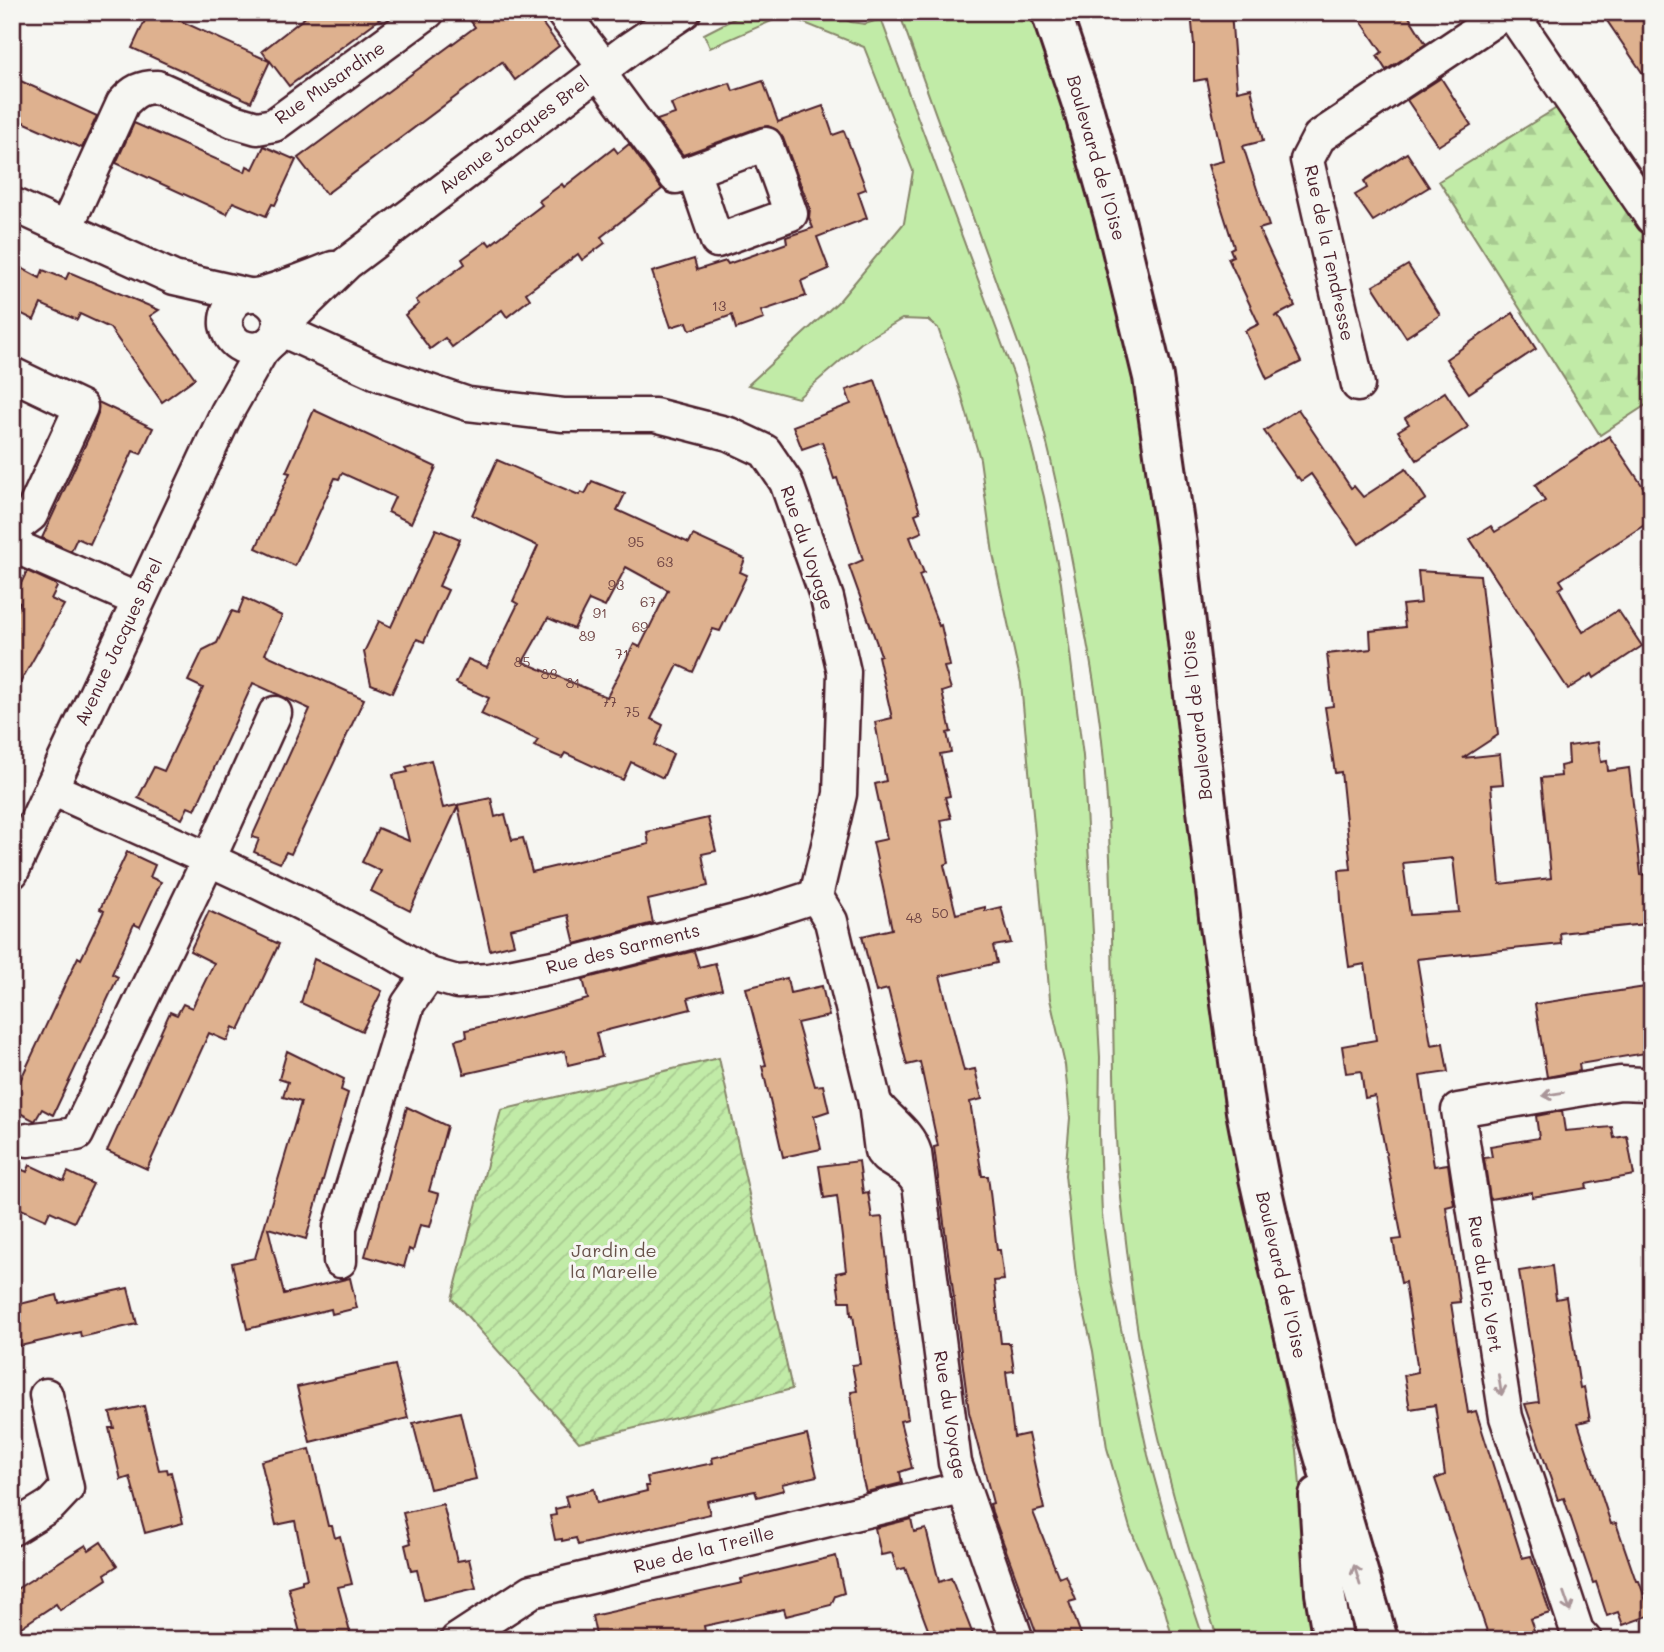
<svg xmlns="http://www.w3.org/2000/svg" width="1664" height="1652" viewBox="0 0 1664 1652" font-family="Mali,sans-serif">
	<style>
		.green { fill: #c1eba7; stroke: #868569; stroke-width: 2 }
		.forest { fill: url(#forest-firs); stroke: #868569; stroke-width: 2 }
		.garden { fill: url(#garden-furrows); stroke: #868569; stroke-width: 2 }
		.building { fill: #deb18f; stroke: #4a1f2b; stroke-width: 2; fill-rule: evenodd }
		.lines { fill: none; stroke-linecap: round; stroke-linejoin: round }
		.street-casing { stroke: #4a1f2b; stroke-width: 37 }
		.secondary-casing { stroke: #4a1f2b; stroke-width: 44 }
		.street { stroke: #f6f6f2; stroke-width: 32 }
		.secondary { stroke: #f6f6f2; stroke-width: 38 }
		.oneway { stroke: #a99598 }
		.labels { text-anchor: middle; stroke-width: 6; stroke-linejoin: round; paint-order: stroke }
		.number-label { font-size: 14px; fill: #6f4444 }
		.street-label { font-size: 18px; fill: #4a1f2b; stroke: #f6f6f2 }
		.park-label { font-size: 18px; fill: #68524a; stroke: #f6f6f2 }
	</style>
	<defs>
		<pattern id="forest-firs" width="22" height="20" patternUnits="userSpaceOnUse" patternTransform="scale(1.75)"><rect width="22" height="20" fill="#c1eba7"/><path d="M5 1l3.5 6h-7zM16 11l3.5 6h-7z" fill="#a7c990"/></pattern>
		<pattern id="garden-furrows" width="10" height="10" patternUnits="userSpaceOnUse" patternTransform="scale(1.75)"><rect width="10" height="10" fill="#c1eba7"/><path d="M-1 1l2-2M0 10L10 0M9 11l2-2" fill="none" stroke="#a7c990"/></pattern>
	</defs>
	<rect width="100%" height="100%" fill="#f6f6f2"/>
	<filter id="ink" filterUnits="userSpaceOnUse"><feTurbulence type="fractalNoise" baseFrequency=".0143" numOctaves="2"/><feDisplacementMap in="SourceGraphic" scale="14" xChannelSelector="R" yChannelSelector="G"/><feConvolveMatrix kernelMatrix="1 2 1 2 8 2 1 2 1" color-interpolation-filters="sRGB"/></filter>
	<g filter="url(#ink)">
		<g class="green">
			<polygon points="747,12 828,12 851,22 865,24 881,19 1014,376 1044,497 1061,583 1083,756 1100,1057 1099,1133 1102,1215 1111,1282 1148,1455 1174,1550 1204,1640 1173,1640 1164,1607 1130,1528 1107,1448 1093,1351 1076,1275 1065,1175 1070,1118 1065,1065 1050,999 1021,683 993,554 980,459 962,397 938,328 928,320 902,319 861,343 798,398 748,385 840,300 904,223 913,171 864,47 785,15 710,48 704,34"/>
			<path d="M899 12H1027L1043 44 1080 159 1126 344 1151 484 1220 1073 1297 1450 1302 1509 1323 1640H1218C1177 1518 1143 1395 1129 1267 1123 1216 1116 1163 1115 1112 1111 988 1115 864 1102 741 1097 694 1088 646 1079 600 1065 520 1049 442 1026 365Z"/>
		</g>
		<polygon class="forest" points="1563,104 1652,235 1652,401 1600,435 1439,181"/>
		<polygon class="garden" points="719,1058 792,1389 579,1442 452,1299 501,1110"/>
		<g class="building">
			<polygon points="149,12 161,12 269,61 262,51 312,12 389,12 289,86 270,61 251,102 132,48"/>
			<polygon points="464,12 534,12 559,46 515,80 502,62 326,194 298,158 475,27"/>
			<polygon points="1191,12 1231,12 1237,91 1251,88 1263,141 1243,146 1269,226 1259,229 1295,306 1274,317 1278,315 1301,362 1267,379 1245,331 1259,324 1228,258 1233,256 1230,249 1234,247 1208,165 1223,161 1206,79 1194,81 1194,45"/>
			<polygon points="1355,12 1406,12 1426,44 1386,70 1377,56 1382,52"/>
			<polygon points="1601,12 1652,12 1652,87"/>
			<polygon points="12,77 97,116 82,148 12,117"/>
			<polygon points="1441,78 1471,125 1438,146 1407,100"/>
			<polygon points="763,81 778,122 823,106 833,135 844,131 866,189 858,192 867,218 817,237 829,269 801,281 806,296 761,311 764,319 736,329 732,315 690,330 687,322 671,327 652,272 694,259 697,270 726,261 728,264 787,243 786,237 813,228 809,218 810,209 783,138 777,130 768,126 760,127 683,155 657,120 675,114 671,104 700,93 730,83 733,91"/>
			<polygon points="134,123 245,172 247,166 253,169 264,146 296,160 275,205 272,204 266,216 233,202 227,214 116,163"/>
			<polygon points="629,144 662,189 601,237 605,243 582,260 578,254 526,293 530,299 507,317 502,310 452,347 445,338 430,349 405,315 419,304 416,300 465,264 462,259 487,241 490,245 542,205 539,201 562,184 564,187 614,148 618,153"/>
			<polygon points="1407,153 1429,187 1373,221 1355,195 1367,188 1364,181"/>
			<polygon points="12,263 40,278 43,270 66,279 69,272 159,310 150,316 195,378 162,402 110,328 80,314 77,320 41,304 34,320 12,309"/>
			<polygon points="1408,265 1440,315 1406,337 1373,286"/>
			<polygon points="1513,313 1536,349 1469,393 1446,359"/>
			<polygon points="875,380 920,512 915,514 922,532 910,537 924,573 919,575 939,626 941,625 950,666 944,667 951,689 942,692 951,732 947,733 951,752 940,754 950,796 945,797 951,818 941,820 949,863 944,865 956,914 985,907 985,911 1001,907 1011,943 993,946 997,963 940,976 964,1071 975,1069 982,1099 970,1102 982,1176 988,1176 997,1250 1000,1250 1004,1280 994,1281 1001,1343 1010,1343 1014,1371 1006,1372 1014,1437 1028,1434 1044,1509 1033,1512 1059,1578 1066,1575 1076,1600 1069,1602 1083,1640 1039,1640 992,1512 990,1504 993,1503 969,1412 934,1147 938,1146 920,1062 907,1065 888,989 876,992 862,936 892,929 873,842 887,839 875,784 886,781 875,722 892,718 878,656 881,655 849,566 863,560 837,478 834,479 822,442 802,449 793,426 851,404 846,390"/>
			<polygon points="1445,392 1468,427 1417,460 1398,431 1409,424 1405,418"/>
			<polygon points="98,402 153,428 141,454 133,451 90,544 77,538 71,551 42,538 92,430 98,414"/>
			<polygon points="1298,409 1351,488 1354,486 1363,497 1406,469 1426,499 1359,544 1311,474 1301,481 1298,477 1297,478 1264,431"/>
			<polygon points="314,410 436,467 411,523 388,512 395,497 342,473 339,479 335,478 295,566 256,548 290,473 286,472"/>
			<polygon points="1609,436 1652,500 1652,520 1560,580 1564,586 1559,589 1583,632 1618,610 1642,646 1594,678 1592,674 1568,689 1470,539 1491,526 1495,532 1545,501 1535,485"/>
			<path d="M497 460 579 495 581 492 585 494 592 481 625 494 617 510 689 543 693 535 745 559 740 572 747 575 720 631 713 629 693 672 678 665 651 719 663 725 655 745 673 754 663 778 631 762 623 780 565 753 562 758 534 746 538 740 481 714 489 698 456 683 468 659 487 667 518 604 513 601 538 546 472 515ZM626 567 668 590 640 647 634 644 607 697 523 662 548 618 574 629 589 600 605 607Z"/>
			<polygon points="436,529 460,539 439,586 448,590 424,642 417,639 392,693 371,684 364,652 379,621 391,627"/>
			<polygon points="27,571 55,584 57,587 51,599 64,605 12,697 12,620 20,603 13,600"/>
			<path d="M1418 571 1480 575 1498 735 1463 758 1500 754 1503 784 1491 785 1500 884 1551 878 1541 778 1561 776 1560 766 1569 764 1568 746 1598 742 1601 762 1607 761 1608 771 1629 768 1641 875 1652 873V919L1645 920V924L1560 933 1561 944 1417 959 1431 1045 1443 1043 1448 1072 1420 1076 1434 1166 1448 1164 1454 1205 1446 1207 1460 1302 1451 1303 1468 1413 1476 1411 1522 1558 1531 1556 1550 1613 1530 1619 1535 1633 1514 1640H1490L1452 1529 1435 1479 1445 1475 1435 1405 1410 1409 1404 1375 1418 1372 1405 1282 1401 1283 1393 1240 1402 1239 1375 1096 1365 1098 1361 1071 1346 1073 1342 1046 1376 1040 1365 964 1349 967 1342 915 1339 870 1351 869 1341 772 1335 773 1325 707 1333 706 1327 654 1371 649 1370 631 1405 627 1402 605 1421 603ZM1453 858 1459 912 1410 915 1403 863Z"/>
			<polygon points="244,598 282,616 265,654 364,699 291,854 286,852 280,863 254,852 259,839 252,837 310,709 253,683 195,810 188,807 182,819 138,798 154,767 164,771 203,688 188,681 203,650 217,643 232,611 238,613"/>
			<polygon points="431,760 443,808 491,798 495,817 505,814 512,840 523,838 532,872 649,844 647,832 708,818 716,851 702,854 708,886 648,900 653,923 575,944 568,915 510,929 514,944 490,950 458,806 410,911 371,891 381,871 362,862 378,828 409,841 393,775 408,772 406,767"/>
			<polygon points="127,852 155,865 150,877 161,882 140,927 134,924 112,974 118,977 53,1115 42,1109 35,1121 12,1109 12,1098 78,957 81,959 104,911 100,909"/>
			<polygon points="209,911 279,944 239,1030 233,1027 227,1041 209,1033 147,1169 107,1151 170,1012 177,1015 183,1004 192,1008 214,963 190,951"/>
			<polygon points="694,951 699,967 715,963 722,989 688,998 691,1009 596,1033 602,1057 568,1065 565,1051 464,1074 455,1040 467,1037 466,1030 542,1012 588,999 583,979"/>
			<polygon points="314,959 382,991 362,1031 301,1003"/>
			<polygon points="787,978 790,993 822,986 829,1016 797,1023 815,1086 823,1085 829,1111 814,1116 821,1149 783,1157 762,1066 766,1065 746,988"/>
			<polygon points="1652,986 1652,1052 1579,1064 1580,1071 1547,1077 1535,1004"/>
			<polygon points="287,1051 344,1079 341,1090 348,1093 306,1239 268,1228 284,1294 350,1278 357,1308 332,1314 331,1309 247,1329 232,1263 255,1258 301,1102 283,1097 288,1082 279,1079"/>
			<polygon points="407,1107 447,1126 429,1191 439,1194 430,1227 420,1225 413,1251 409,1249 404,1267 365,1256"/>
			<polygon points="1562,1111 1565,1131 1612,1127 1614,1138 1627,1136 1634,1175 1586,1184 1587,1188 1532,1197 1532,1192 1490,1199 1484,1158 1492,1157 1490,1146 1539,1138 1536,1116"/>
			<polygon points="859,1161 863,1193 868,1192 872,1218 882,1217 894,1324 908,1419 900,1421 912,1468 900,1472 902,1483 866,1492 862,1477 851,1392 857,1391 852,1365 860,1364 853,1315 851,1315 850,1301 840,1301 836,1273 846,1271 837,1196 824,1198 819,1166"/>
			<polygon points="12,1165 27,1172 30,1165 64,1181 68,1172 93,1184 74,1222 50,1211 46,1220 12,1205"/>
			<polygon points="1552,1266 1556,1299 1566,1297 1580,1388 1584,1387 1590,1420 1578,1423 1611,1524 1616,1523 1636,1581 1639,1581 1651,1615 1623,1625 1618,1612 1607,1616 1596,1582 1593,1583 1564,1498 1558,1500 1525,1404 1539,1402 1519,1271"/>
			<polygon points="128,1288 137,1324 81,1337 80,1332 20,1346 12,1306 57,1295 59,1303"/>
			<polygon points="395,1365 408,1418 310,1442 297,1387"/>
			<polygon points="144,1406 159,1470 167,1469 168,1473 171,1472 183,1523 145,1533 130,1477 121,1480 109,1428 114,1428 110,1413"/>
			<polygon points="460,1412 476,1479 430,1489 413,1423"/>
			<polygon points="807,1435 817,1476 782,1484 784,1490 757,1497 755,1491 707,1501 710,1514 578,1545 576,1538 562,1541 562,1539 555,1540 550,1516 556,1515 555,1509 568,1506 565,1496 594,1489 597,1503 647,1491 646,1486 649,1486 647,1477 713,1463 712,1458"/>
			<polygon points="310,1449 328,1526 332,1526 335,1538 340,1536 352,1584 338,1587 352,1640 302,1640 288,1587 302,1583 302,1580 307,1579 295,1521 276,1525 261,1461"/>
			<polygon points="443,1504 457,1561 469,1559 476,1588 424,1600 417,1570 411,1571 405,1545 411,1543 403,1513"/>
			<polygon points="911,1519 914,1532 926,1529 939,1582 951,1578 975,1640 932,1640 905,1568 897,1570 892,1553 881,1555 875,1528"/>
			<polygon points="101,1542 117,1566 105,1574 107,1579 60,1610 56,1604 12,1633 12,1592 86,1545 89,1550"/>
			<polygon points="836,1556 844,1593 835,1596 831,1605 786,1616 784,1609 704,1626 705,1631 692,1634 693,1640 597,1640 592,1616 742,1583 741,1579"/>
		</g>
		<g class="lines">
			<g class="street-casing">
				<g id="street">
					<polyline points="562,12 604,67"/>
					<polyline points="684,12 629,49 347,263 279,329 379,374 468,404 563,415 655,415 729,434 765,451 786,482 827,598 844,672 840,794 816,896 831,921 875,1103 881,1151 886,1157 910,1172 918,1182"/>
					<polyline points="1511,12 1652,218"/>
					<polyline points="598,71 676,177 693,171"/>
					<polygon points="766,144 791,214 717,241 693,171"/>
					<polyline points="12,204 174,278 249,295"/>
					<path d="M66 228 123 103C134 91 141 87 157 87L233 121 257 128 274 125 428 12"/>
					<path d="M258 295C299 311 275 361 241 346 233 342 228 334 226 325 225 315 230 303 240 298 246 294 254 296 261 294 285 287 309 277 333 268"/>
					<polyline points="12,374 81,407 31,515 18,525 12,539"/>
					<polyline points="1358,385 1307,160 1319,137 1506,12"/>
					<polyline points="12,545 138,600"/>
					<path d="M52 789C180 846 309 901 429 974"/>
					<polyline points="12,872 227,412 261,352 269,343"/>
					<path d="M875 1103C888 1121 908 1131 915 1153L955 1463 1017 1640"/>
					<polyline points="28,1140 77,1134 209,859 275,713"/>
					<polyline points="340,1261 340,1227 408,1004 429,974 457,982 489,980 577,962 751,917 816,896"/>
					<polyline points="12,1529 51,1505 67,1488 46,1395"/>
					<polyline points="457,1640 532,1591 962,1488"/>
					<polyline points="1585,1640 1577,1631 1506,1417 1458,1110 1620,1083 1644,1084 1652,1087"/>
				</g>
			</g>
			<g class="secondary-casing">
				<g id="secondary">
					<polyline points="1051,12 1082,104 1114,216 1153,377 1177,544 1220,925 1246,1111 1259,1178 1315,1425 1378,1640"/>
					<polyline points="1319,1496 1325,1593 1333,1640"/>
				</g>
			</g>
			<use href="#street" class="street"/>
			<use href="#secondary" class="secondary"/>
		</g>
		<defs><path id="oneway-shaft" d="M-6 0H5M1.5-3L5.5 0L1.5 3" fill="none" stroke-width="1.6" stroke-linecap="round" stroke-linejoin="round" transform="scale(1.75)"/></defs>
		<g class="oneway">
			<use href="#oneway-shaft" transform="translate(1553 1094) rotate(171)"/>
			<use href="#oneway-shaft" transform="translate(1500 1385) rotate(81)"/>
			<use href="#oneway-shaft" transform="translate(1357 1575) rotate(-107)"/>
			<use href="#oneway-shaft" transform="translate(1567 1602) rotate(71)"/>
		</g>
	</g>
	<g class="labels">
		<g class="number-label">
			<text x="719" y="311">13</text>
			<text x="636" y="547">95</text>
			<text x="665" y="567">63</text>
			<text x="616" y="590">93</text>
			<text x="648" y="607">67</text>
			<text x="600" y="618">91</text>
			<text x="640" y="632">69</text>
			<text x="587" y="641">89</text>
			<text x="622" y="659">71</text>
			<text x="522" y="667">85</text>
			<text x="549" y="679">83</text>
			<text x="573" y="688">81</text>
			<text x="609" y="707">77</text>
			<text x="632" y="717">75</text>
			<text x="940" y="918">50</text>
			<text x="914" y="923">48</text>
		</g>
		<g class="street-label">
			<text transform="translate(330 83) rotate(-35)" y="6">Rue Musardine</text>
			<text transform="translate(514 135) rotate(-37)" y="6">Avenue Jacques Brel</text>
			<text transform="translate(1096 158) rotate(74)" y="6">Boulevard de l'Oise</text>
			<text transform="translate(1329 253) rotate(78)" y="6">Rue de la Tendresse</text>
			<text transform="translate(807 548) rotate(71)" y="6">Rue du Voyage</text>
			<text transform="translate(119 642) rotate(-65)" y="6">Avenue Jacques Brel</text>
			<text transform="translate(1197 715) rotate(-96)" y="6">Boulevard de l'Oise</text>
			<text transform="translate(623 949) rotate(-14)" y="6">Rue des Sarments</text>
			<text transform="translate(1281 1275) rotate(77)" y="6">Boulevard de l'Oise</text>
			<text transform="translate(1485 1284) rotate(81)" y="6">Rue du Pic Vert</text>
			<text transform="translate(950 1415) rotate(81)" y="6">Rue du Voyage</text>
			<text transform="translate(704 1550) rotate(-14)" y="6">Rue de la Treille</text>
		</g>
		<g class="park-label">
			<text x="614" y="1257">Jardin de<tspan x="614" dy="21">la Marelle</tspan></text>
		</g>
	</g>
	<rect width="1664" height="1652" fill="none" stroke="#f6f6f2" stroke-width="42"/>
	<rect x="21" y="21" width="1622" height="1610" fill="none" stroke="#4a1f2b" stroke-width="2.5" filter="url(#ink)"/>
</svg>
